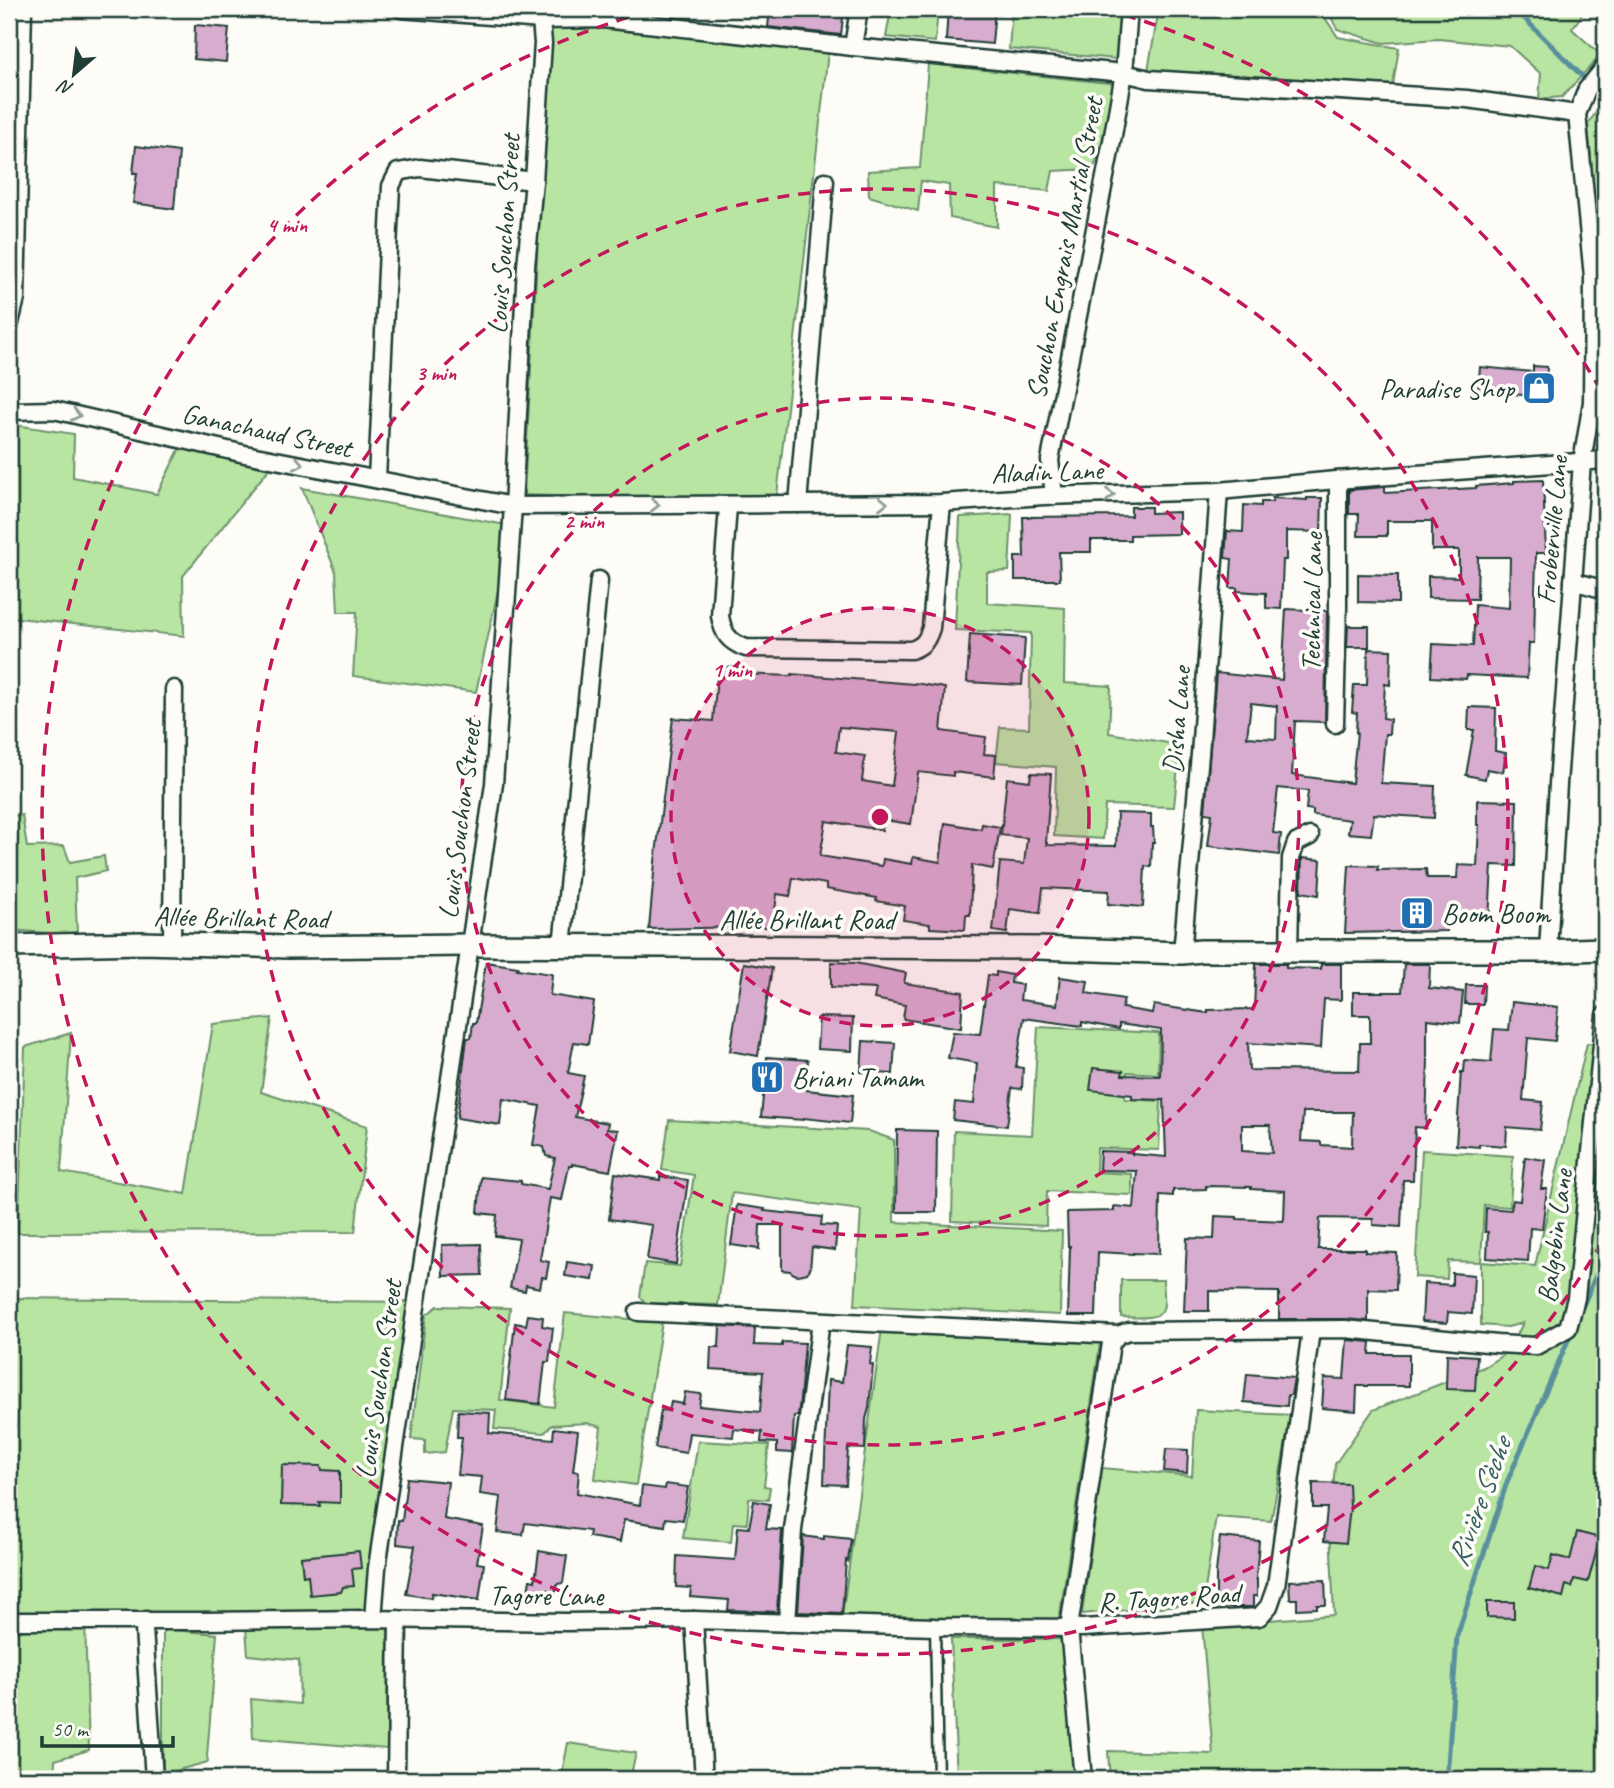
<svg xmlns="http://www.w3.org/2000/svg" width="1614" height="1788" viewBox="0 0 1614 1788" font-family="Caveat,sans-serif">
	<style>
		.green { fill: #b9e5a3; stroke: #6c916c; stroke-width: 2 }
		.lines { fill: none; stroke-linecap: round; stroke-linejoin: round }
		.stream { stroke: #5a909d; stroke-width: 5 }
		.building { fill: #d8accf; stroke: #1f3d34; stroke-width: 2; fill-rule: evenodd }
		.service-casing { stroke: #1f3d34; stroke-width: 13 }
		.minor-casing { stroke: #1f3d34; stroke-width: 21 }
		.secondary-casing { stroke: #1f3d34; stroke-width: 26 }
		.service { stroke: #fdfcf7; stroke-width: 8 }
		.minor { stroke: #fdfcf7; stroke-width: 16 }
		.secondary { stroke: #fdfcf7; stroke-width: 21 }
		.oneway { stroke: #8e9c96 }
		.ring { fill: none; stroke: #c2185b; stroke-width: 3.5; stroke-dasharray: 12 9 }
		.labels { text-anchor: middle; stroke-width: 7; stroke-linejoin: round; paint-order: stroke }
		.street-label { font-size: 28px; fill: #1f3d34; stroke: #fdfcf7 }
		.poi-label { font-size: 28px; fill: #1f3d34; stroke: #fdfcf7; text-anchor: start }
		.water-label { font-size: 30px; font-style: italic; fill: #386060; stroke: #fdfcf7 }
		.centre { fill: #c2185b; stroke: #fdfcf7; stroke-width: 3.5 }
		.ring-label { font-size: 21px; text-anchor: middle; font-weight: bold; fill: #c2185b; stroke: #fdfcf7; stroke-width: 7; stroke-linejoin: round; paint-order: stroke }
	</style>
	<rect width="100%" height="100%" fill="#fdfcf7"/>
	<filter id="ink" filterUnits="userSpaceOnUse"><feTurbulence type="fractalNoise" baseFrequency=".0143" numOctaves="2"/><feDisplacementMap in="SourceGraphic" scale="14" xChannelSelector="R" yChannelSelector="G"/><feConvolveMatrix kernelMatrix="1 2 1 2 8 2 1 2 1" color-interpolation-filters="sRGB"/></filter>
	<g filter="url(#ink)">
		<g class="green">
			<polygon points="891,9 938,9 935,42 886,37"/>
			<polygon points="1012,9 1125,9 1116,59 1009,49"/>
			<polygon points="1159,9 1319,9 1338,37 1399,48 1393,85 1148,70"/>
			<polygon points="1327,9 1575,9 1583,13 1572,29 1601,55 1562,97 1539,99 1541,74 1510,46 1439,39 1383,43 1337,29"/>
			<polygon points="550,20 828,52 776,504 524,495"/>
			<polygon points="928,64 1128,85 1093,169 1053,171 1049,191 997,186 997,227 950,218 949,185 921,181 918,211 869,196 868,171 920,168"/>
			<polygon points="1605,99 1605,284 1602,284 1588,124"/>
			<polygon points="9,424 74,434 73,477 157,494 180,448 269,469 183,576 184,636 9,617"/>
			<polygon points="302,488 512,526 476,692 353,676 357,612 338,612 336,572"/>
			<polygon points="1012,514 1009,571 987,572 987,603 1065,608 1064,683 1111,686 1109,733 1180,745 1174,807 1105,805 1103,839 1054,836 1056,767 996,762 1000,727 1029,728 1031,633 955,630 960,517"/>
			<polygon points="22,815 27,847 64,846 70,862 104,856 106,871 75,878 77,935 9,930 9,816"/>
			<polygon points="272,1018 261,1092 367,1126 355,1232 18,1233 25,1047 71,1033 61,1172 186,1194 213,1024"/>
			<polygon points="1038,1027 1159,1033 1158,1074 1127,1072 1125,1099 1161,1101 1159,1150 1097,1148 1096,1172 1132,1174 1132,1195 1047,1191 1046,1226 952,1221 954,1131 1032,1135"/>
			<polygon points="1587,1043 1605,1044 1605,1779 1110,1779 1108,1751 1213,1754 1202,1625 1334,1615 1330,1530 1335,1464 1373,1410 1484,1367 1509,1351 1523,1323 1508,1327 1481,1325 1481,1262 1448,1261 1447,1279 1415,1277 1422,1150 1513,1156 1510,1207 1484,1205 1481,1262 1535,1266"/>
			<polygon points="669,1120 869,1131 894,1140 894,1222 1062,1231 1060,1315 855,1305 861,1210 732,1193 718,1305 646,1303 640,1297 645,1263 680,1266 694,1175 662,1170"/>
			<path d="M1121 1280H1163C1163 1288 1166 1301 1163 1309 1159 1321 1131 1317 1121 1317Z"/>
			<polygon points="9,1298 417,1302 371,1618 85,1620 89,1750 55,1760 54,1779 9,1779 9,1633 83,1621 9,1621"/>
			<polygon points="438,1306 510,1308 500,1400 554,1407 565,1313 662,1322 636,1485 595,1479 601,1427 587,1423 552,1425 544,1433 494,1429 496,1410 453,1408 445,1452 425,1454 425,1440 411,1439 426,1315"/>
			<polygon points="883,1321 1101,1337 1058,1628 841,1624"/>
			<polygon points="1196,1410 1291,1415 1271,1521 1216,1517 1203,1603 1082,1614 1102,1468 1192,1476"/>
			<polygon points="698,1441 769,1445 764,1486 770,1487 768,1500 749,1498 747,1524 733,1523 731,1542 683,1538"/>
			<polygon points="388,1625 387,1749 253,1738 251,1699 300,1704 299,1660 248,1655 246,1628"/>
			<polygon points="163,1629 217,1634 207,1756 208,1762 163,1774"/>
			<polygon points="951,1639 1064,1639 1075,1779 957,1779"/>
			<polygon points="568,1743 636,1753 630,1779 561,1779"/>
		</g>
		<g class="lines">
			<g class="stream">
				<polyline points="1515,9 1605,99"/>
				<polyline points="1579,1315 1605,1254"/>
				<polyline points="1447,1779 1457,1636 1507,1482 1572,1331"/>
			</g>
		</g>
		<g class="building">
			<polygon points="770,9 844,9 841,35 768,27"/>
			<polygon points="948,9 995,9 992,44 946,40"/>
			<polygon points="195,25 229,28 226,62 194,59"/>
			<polygon points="136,146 179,152 174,209 133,203 137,173 133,173"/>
			<polygon points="1533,366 1547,367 1545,397 1478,391 1480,367 1533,372"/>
			<polygon points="1543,480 1546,553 1536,553 1534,643 1529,643 1527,678 1467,675 1466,679 1431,677 1433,644 1473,646 1475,605 1509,608 1510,557 1478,557 1477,599 1428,598 1428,576 1459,577 1459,550 1432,550 1432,521 1387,521 1387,536 1358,536 1359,514 1349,514 1349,490 1385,487 1385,493 1476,488 1476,486 1514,483 1514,481"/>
			<polygon points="1272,498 1307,500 1307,498 1322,498 1321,532 1286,531 1286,560 1283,560 1281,609 1266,608 1266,593 1237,591 1237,588 1230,588 1232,559 1225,558 1227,531 1243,532 1244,505 1261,506 1261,502 1272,502"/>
			<polygon points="1131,507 1151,507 1151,513 1179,512 1179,534 1130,535 1130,540 1091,540 1091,552 1059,552 1060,580 1015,580 1015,557 1024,557 1023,517 1131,516"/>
			<polygon points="1358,574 1398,575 1398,603 1358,602"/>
			<path d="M1286 609 1327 611 1325 722 1295 721 1292 775 1352 783 1357 732H1356L1357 713 1352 712 1354 685H1367L1368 649 1391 650 1390 685 1385 684 1383 718 1390 719 1389 734H1385L1381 783 1435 786 1434 818 1374 814 1371 835 1348 833 1350 820 1313 815V810L1306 809 1308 791 1278 788 1273 833 1281 834 1279 855 1208 846 1212 814 1205 813 1216 673 1282 680ZM1251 703 1277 706 1276 739 1247 737Z"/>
			<polygon points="1348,626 1369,626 1369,647 1347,647"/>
			<polygon points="970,634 1025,638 1022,685 967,682"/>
			<path d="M718 666 745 669 744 674 792 676V674L914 684 915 683 945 688 941 731 986 737 984 754 996 755 994 777 953 772V776L918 772 911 824 884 820 882 830 826 821 820 856 882 866 883 859 912 864 913 857 940 862 945 823 981 829 982 824 1000 827 993 869 972 865 970 915H966L965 930 930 928V924L903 920 905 906 876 901 877 898 826 889V884L793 878 790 896 777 894 773 928 752 925V927L649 929 655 862 673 718 713 721ZM839 727 899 732 892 786 862 781 865 756 836 752Z"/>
			<polygon points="1469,707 1496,708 1495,751 1506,753 1503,772 1487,769 1485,779 1466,775 1474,730 1468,730"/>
			<polygon points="1031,773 1051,774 1046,843 1047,843 1047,845 1116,846 1117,813 1151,814 1151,827 1153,827 1154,843 1152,843 1151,867 1145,866 1143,907 1108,904 1109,891 1043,888 1040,913 1010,909 1007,933 993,931 1000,862 1024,864 1027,838 1001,835 1007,778 1030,781"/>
			<polygon points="1477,800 1517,801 1516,866 1492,865 1489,920 1446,917 1447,931 1345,933 1349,865 1378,866 1377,870 1426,869 1427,878 1457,878 1458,865 1477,866 1479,825 1477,825"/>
			<polygon points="1302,858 1321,860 1319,895 1301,892"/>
			<polygon points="486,962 518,967 517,969 552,974 550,995 594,1002 588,1044 574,1042 568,1073 584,1076 575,1117 608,1123 607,1129 618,1130 610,1171 572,1164 572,1166 569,1166 562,1200 550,1198 540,1260 549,1262 546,1278 542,1277 540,1288 526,1285 525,1291 510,1288 519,1239 495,1236 497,1215 478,1213 481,1177 521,1181 521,1184 548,1189 555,1158 546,1156 544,1147 533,1145 540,1106 503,1099 500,1125 457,1118 467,1038 471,1038 473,1023 476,1023"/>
			<polygon points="831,962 855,963 906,973 904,983 963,992 961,1028 903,1019 905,1005 874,999 876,989 831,987"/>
			<polygon points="744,963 772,968 758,1056 730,1051"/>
			<path d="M1256 964H1286V968L1321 969V964H1341V1000L1324 999 1321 1048 1248 1043 1249 1070 1359 1071 1360 1043H1370V1015H1353V992H1402L1404 964H1430L1429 988 1463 992 1460 1023 1427 1019V1059H1428L1426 1128 1415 1127 1413 1180H1403L1401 1227 1373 1225V1219L1320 1218 1318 1249H1365V1252L1397 1253 1396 1290 1368 1289V1321L1345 1319H1279V1292L1209 1291V1311H1184L1187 1238 1214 1239 1215 1216 1237 1217V1219L1283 1221 1284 1219 1285 1191 1251 1189V1187L1206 1186V1189L1173 1190V1196L1160 1195 1159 1254 1133 1253V1254L1098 1252 1096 1316H1068L1070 1246H1068L1067 1212 1114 1211V1206L1134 1208 1137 1171 1099 1170 1100 1151 1132 1152V1154L1166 1157 1164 1100 1132 1099V1095L1090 1090 1093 1068 1123 1071 1122 1075 1160 1076 1161 1030 1119 1024V1029L1082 1022V1026L1024 1018 1016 1067 1023 1068 1022 1089 1012 1088 1007 1126 953 1120 955 1102 974 1104 977 1063 948 1058 953 1032 980 1034 988 975 996 976V972L1012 975 1011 983 1022 985 1020 1000 1057 1005 1060 977 1088 981 1086 993 1124 999 1122 1008 1152 1013 1154 1005 1208 1013V1010L1254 1009ZM1303 1112H1353L1352 1147 1321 1145V1142L1301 1141ZM1242 1125H1270L1272 1153 1242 1151Z"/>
			<polygon points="1466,985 1484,985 1483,1004 1465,1004"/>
			<polygon points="1512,1002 1558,1007 1555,1041 1528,1038 1523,1100 1543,1102 1540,1130 1507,1127 1506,1146 1479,1144 1479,1147 1456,1145 1461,1072 1464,1072 1465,1060 1491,1062 1494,1029 1509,1030"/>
			<polygon points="819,1017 853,1018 852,1051 817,1049"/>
			<polygon points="863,1041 895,1043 893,1074 861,1072"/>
			<polygon points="767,1057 808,1060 806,1090 853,1095 850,1123 804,1118 804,1120 761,1117"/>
			<polygon points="897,1130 937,1131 936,1212 896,1212"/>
			<polygon points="1525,1157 1545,1160 1541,1189 1547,1189 1542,1229 1530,1228 1528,1261 1487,1258 1488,1232 1485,1232 1486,1208 1511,1210 1513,1200 1520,1201"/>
			<polygon points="615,1173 660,1180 660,1176 688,1180 676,1264 647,1259 652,1225 609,1219"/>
			<polygon points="737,1205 765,1209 764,1211 822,1217 821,1225 837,1226 835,1250 812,1247 810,1269 807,1273 799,1275 794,1274 790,1271 782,1270 782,1225 760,1225 759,1249 731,1245"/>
			<polygon points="481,1244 482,1275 443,1276 442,1245"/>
			<polygon points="567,1262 595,1266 593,1280 565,1276"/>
			<polygon points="1452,1273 1474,1275 1472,1314 1448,1312 1447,1323 1422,1321 1424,1283 1452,1285"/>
			<polygon points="528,1315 543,1317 542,1326 553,1328 549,1362 545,1362 540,1404 506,1400 515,1323 526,1325"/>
			<polygon points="720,1326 755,1328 754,1345 782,1346 782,1342 805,1343 800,1399 798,1416 794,1416 792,1453 777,1452 777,1443 761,1442 762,1432 734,1429 733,1437 689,1433 686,1453 655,1448 661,1410 669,1411 671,1402 683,1404 685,1392 701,1394 699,1406 760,1412 763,1372 710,1369 711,1347 719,1347"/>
			<polygon points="1347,1340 1371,1342 1370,1354 1409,1354 1409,1386 1357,1386 1356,1411 1322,1408 1324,1378 1344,1379"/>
			<polygon points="847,1345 872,1347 870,1364 873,1365 869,1408 866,1419 865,1449 848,1448 846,1485 824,1484 828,1380 842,1382"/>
			<polygon points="1447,1354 1477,1356 1475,1390 1446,1389"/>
			<polygon points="1247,1374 1294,1378 1291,1395 1288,1395 1287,1406 1244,1402"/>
			<polygon points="458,1411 490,1413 489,1433 553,1439 554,1428 578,1431 573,1471 579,1472 577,1493 640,1505 642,1486 665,1489 666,1484 688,1487 683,1520 666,1518 665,1526 624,1520 620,1542 589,1537 590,1531 525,1523 523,1535 497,1532 501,1497 480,1494 482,1477 458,1475 462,1437 457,1437"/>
			<polygon points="1166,1449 1188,1450 1187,1473 1164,1471"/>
			<polygon points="282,1465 321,1466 322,1470 340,1471 340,1503 319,1502 320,1506 281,1505"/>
			<polygon points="407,1478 448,1482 444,1519 483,1526 477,1563 484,1564 479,1600 432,1593 431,1598 406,1594 415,1546 397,1544 398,1520 402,1521"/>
			<polygon points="1313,1483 1349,1484 1350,1508 1346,1543 1324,1541 1327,1508 1313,1508"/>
			<polygon points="754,1501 770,1504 766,1529 782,1530 777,1612 728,1610 729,1600 690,1597 691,1588 676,1587 677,1556 735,1560 738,1527 749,1528"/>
			<polygon points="1577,1532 1600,1538 1588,1582 1574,1579 1572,1587 1566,1585 1563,1597 1529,1588 1535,1566 1549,1570 1553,1555 1570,1560"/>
			<polygon points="803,1536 824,1539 824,1536 851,1539 848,1561 846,1560 842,1614 798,1612"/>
			<polygon points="1220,1537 1259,1541 1256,1579 1257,1579 1257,1596 1253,1596 1253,1607 1216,1607 1216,1572"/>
			<polygon points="359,1551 361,1568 352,1569 354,1586 343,1587 341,1592 310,1595 308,1575 303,1576 301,1557"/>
			<polygon points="539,1551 567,1556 563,1583 557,1584 556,1591 546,1590 544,1599 527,1597 530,1580 535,1581"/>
			<polygon points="1325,1580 1326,1605 1317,1605 1317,1608 1297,1609 1297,1599 1290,1599 1289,1581"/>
			<polygon points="1487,1602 1514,1602 1514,1618 1487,1617"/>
		</g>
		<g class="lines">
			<g class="service-casing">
				<polyline id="service" points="935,1627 938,1779"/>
			</g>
			<g class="minor-casing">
				<g id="minor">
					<polyline points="401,9 541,20 603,19 853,47 1124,73 1149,79 1467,99 1577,114"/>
					<polyline points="853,47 859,9"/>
					<polyline points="1577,114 1587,89 1605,67"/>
					<polyline points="9,327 16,298 23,9"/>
					<polyline points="9,411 54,410 245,454 513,506 942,503 1044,496 1219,491 1336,480 1605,460"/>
					<polyline points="377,479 391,186 398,172 420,168 534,181"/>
					<polyline points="1054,496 1050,460 1112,141 1124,73 1129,9"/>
					<polyline points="798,504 825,181"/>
					<path d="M728 506 720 616C723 634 729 642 746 648L911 650C924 646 927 640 931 628L942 503"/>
					<polyline points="1573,581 1605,590"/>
					<polyline points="1335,724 1338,607 1338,480"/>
					<polyline points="172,944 174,689"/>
					<polyline points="562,946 599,580"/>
					<polyline points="1289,951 1291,858 1296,843 1310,836"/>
					<polyline points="1548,951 1558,784 1582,462 1592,402 1593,277 1577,114"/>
					<polyline points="1182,953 1200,754 1219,491"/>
					<polyline points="638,1312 1118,1335"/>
					<polyline points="373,1619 377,1568 494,784 513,506 526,266 534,181 543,43 541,20"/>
					<polyline points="146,1620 144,1629 154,1779"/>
					<polyline points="694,1620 704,1779"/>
					<polyline points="9,1621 202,1621 366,1619 567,1622 694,1620 935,1627 1083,1628 1259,1617 1269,1606 1276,1586 1311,1330"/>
					<polyline points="787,1623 793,1530 821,1321"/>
					<polyline points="396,1779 398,1619"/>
					<polyline points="1083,1779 1069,1628 1111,1343 1118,1335 1129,1331 1345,1329 1497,1344 1536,1346 1568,1328 1576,1298 1605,1015"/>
				</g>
			</g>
			<g class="secondary-casing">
				<polyline id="secondary" points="9,946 142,943 288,947 470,945 1037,948 1182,953 1201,951 1542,951 1605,949"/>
			</g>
			<use href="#service" class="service"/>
			<use href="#minor" class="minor"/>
			<use href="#secondary" class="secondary"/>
		</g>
		<defs><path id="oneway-chevron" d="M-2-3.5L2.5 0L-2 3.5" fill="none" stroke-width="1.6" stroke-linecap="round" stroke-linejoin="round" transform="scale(1.75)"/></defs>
		<g class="oneway">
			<use href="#oneway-chevron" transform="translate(76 415) rotate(13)"/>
			<use href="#oneway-chevron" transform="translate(299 464) rotate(11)"/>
			<use href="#oneway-chevron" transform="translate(1110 495) rotate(-1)"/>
			<use href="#oneway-chevron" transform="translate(883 503)"/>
			<use href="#oneway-chevron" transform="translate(655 505) rotate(1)"/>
		</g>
	</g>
	<circle cx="880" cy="817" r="209" fill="#c2185b" fill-opacity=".12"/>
	<g class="ring">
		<circle cx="880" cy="817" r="209"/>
		<circle cx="880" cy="817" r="419"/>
		<circle cx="880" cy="817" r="628"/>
		<path d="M1602 1242A838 838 0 1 1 656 9M1104 9A838 838 0 0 1 1602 392"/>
	</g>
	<defs>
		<g id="shop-square" transform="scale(1.75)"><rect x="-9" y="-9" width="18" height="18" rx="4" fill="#1f6fb2" stroke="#fdfcf7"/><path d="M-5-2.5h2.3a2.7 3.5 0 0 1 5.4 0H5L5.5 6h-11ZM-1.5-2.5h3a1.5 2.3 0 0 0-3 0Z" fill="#fff"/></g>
		<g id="building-square" transform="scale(1.75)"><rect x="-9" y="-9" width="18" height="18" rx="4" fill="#1f6fb2" stroke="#fdfcf7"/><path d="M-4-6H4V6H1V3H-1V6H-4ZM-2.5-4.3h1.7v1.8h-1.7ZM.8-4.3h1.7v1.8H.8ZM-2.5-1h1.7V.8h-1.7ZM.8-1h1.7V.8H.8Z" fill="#fff"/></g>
		<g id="restaurant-square" transform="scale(1.75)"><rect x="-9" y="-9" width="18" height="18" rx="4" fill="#1f6fb2" stroke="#fdfcf7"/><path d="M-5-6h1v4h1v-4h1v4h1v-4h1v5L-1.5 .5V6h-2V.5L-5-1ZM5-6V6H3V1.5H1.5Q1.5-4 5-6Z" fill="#fff"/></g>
	</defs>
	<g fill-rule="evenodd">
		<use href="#shop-square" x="1539" y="388"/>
		<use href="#building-square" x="1417" y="913"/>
		<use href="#restaurant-square" x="767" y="1077"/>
	</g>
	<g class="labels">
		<g class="street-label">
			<text transform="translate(503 234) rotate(-86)" y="10">Louis Souchon Street</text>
			<text transform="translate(1064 248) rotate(-79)" y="10">Souchon Engrais Martial Street</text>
			<text transform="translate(267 430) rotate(12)" y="10">Ganachaud Street</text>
			<text transform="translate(1047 471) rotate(-2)" y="10">Aladin Lane</text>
			<text transform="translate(1551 530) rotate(-85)" y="10">Froberville Lane</text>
			<text transform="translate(1311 602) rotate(-89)" y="10">Technical Lane</text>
			<text transform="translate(1176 720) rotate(-85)" y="10">Disha Lane</text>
			<text transform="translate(459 819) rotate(-83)" y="10">Louis Souchon Street</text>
			<text transform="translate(241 917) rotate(1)" y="10">Allée Brillant Road</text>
			<text x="807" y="929">Allée Brillant Road</text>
			<text transform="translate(1554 1236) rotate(-83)" y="10">Balgobin Lane</text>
			<text transform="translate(378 1379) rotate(-82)" y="10">Louis Souchon Street</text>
			<text x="546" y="1605">Tagore Lane</text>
			<text transform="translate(1169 1597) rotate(-4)" y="10">R. Tagore Road</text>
		</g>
		<g class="poi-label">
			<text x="1514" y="398" text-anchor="end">Paradise Shop</text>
			<text x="1442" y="923">Boom Boom</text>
			<text x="792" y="1087">Briani Tamam</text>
		</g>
		<g class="water-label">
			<text transform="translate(1479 1502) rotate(-70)" y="10">Rivière Sèche</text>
		</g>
	</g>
	<circle cx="880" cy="817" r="10" class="centre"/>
	<g class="ring-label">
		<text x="287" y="232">4 min</text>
		<text x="436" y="380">3 min</text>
		<text x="584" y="528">2 min</text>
		<text x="732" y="677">1 min</text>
	</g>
	<rect width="1614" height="1788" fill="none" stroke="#fdfcf7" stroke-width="35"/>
	<rect x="18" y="18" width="1579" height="1753" fill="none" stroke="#1f3d34" stroke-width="2.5" filter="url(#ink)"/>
	<g transform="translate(74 74) rotate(208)" stroke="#fdfcf7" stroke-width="5" paint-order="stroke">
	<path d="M0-5L12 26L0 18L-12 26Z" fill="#1f3d34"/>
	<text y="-10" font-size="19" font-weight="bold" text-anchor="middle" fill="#1f3d34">N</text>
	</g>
	<path d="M42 1736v10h131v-10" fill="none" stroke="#1f3d34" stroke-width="3.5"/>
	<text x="52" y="1736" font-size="21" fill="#1f3d34" stroke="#fdfcf7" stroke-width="5" paint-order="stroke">50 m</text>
</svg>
